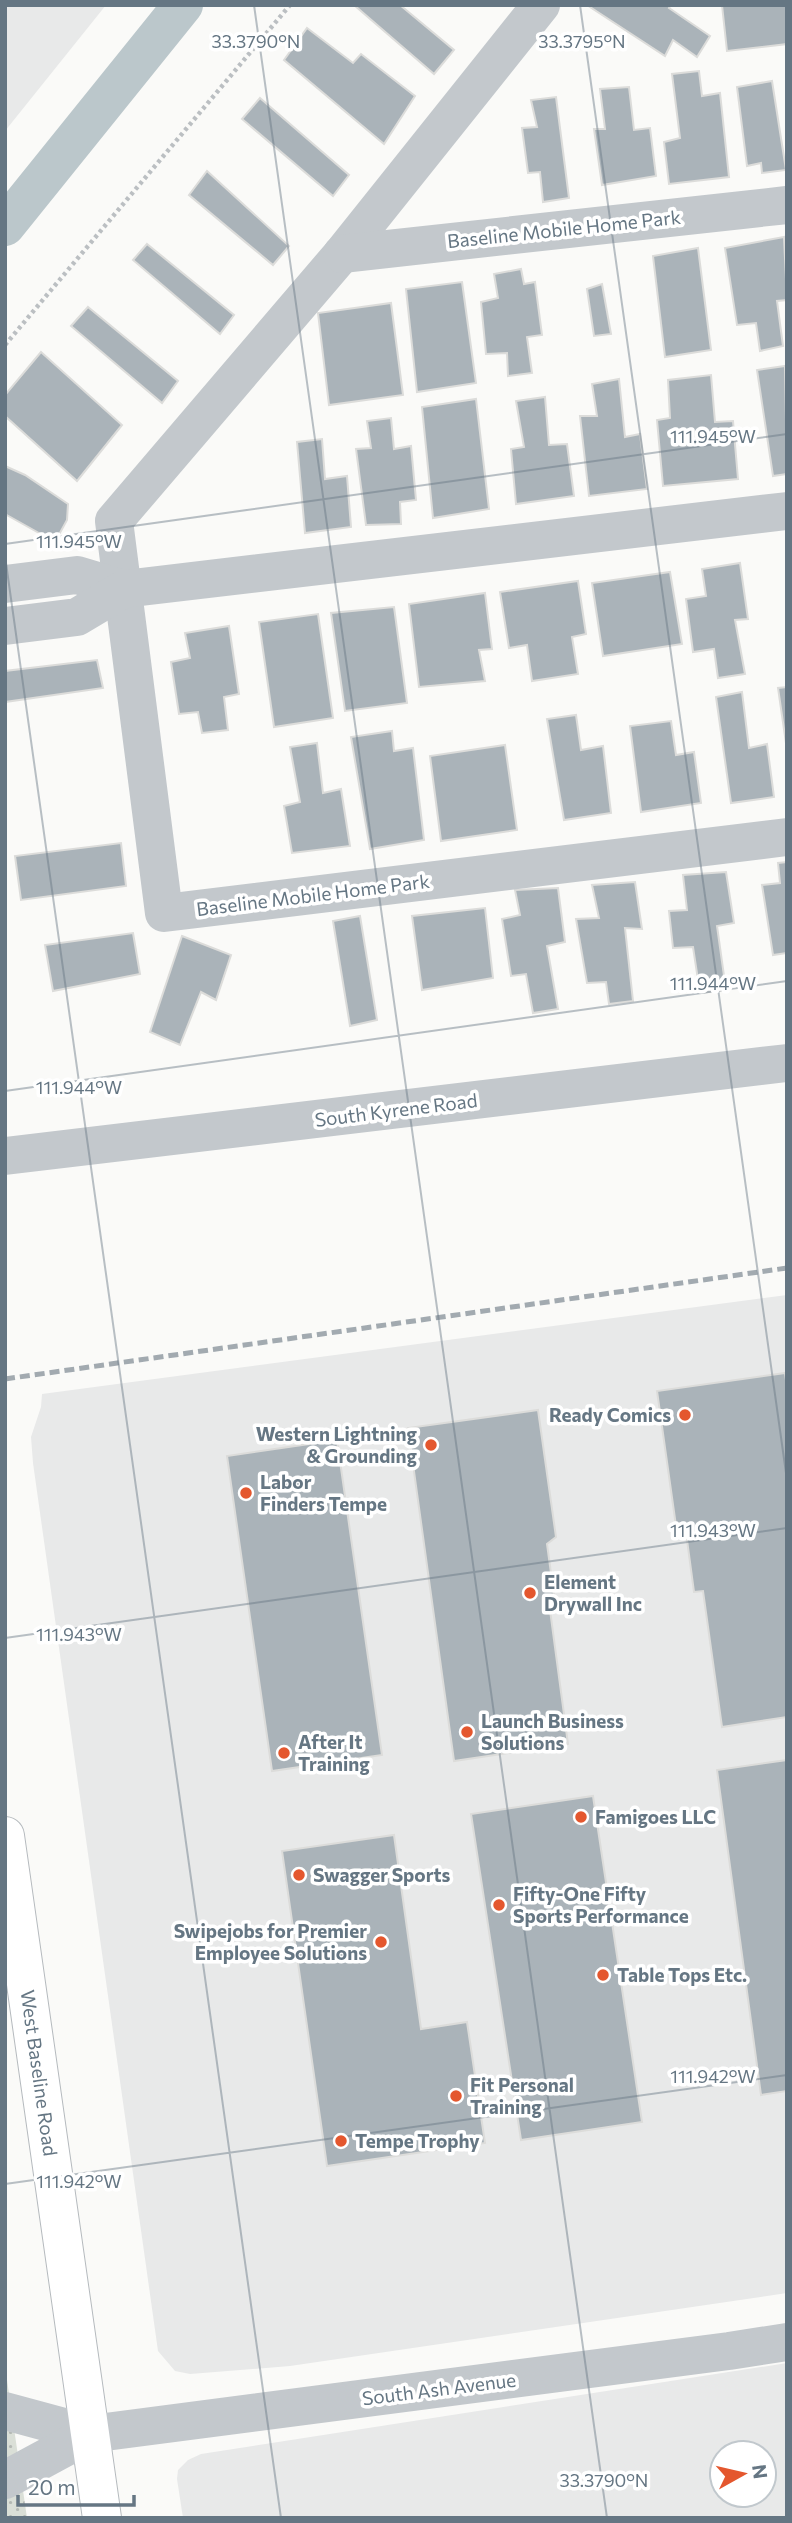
<svg xmlns="http://www.w3.org/2000/svg" width="792" height="2523" viewBox="0 0 792 2523" font-family="Commissioner,sans-serif">
	<style>
		.built { fill: #e8e9e9; fill-rule: evenodd }
		.park { fill: url(#park-dots) }
		.lines { fill: none; stroke-linecap: round; stroke-linejoin: round }
		.canal { stroke: #bbc7cb; stroke-width: 40 }
		.building { fill: #aab3b9; stroke: #dcdcda; stroke-width: 2 }
		.major-casing { stroke: #b5babe; stroke-width: 40 }
		.path { stroke: #bbbfc2; stroke-width: 4.5; stroke-dasharray: 3.5 3.5; stroke-linecap: butt }
		.minor { stroke: #c3c8cc; stroke-width: 38 }
		.major { stroke: #fff; stroke-width: 38 }
		.rail { stroke: #a2aab0; stroke-width: 5; stroke-dasharray: 10 5; stroke-linecap: butt }
		.ticks { fill: none; stroke: #657683; stroke-width: 2; stroke-opacity: 0.45 }
		.poi-dot { fill: #e4572e; stroke: #fff; stroke-width: 2.5 }
		.labels { text-anchor: middle; stroke-width: 7; stroke-linejoin: round; paint-order: stroke }
		.street-label { font-size: 19px; fill: #657683; stroke: #fff }
		.poi-label { font-size: 19px; font-weight: bold; fill: #657683; stroke: #fff; text-anchor: start }
		.ticks-label { font-size: 18px; text-anchor: middle; fill: #657683; stroke: #fff; stroke-width: 7; stroke-linejoin: round; paint-order: stroke }
	</style>
	<defs>
		<pattern id="park-dots" width="8" height="8" patternUnits="userSpaceOnUse" patternTransform="scale(1.75)"><rect width="8" height="8" fill="#dadfd7"/><path d="M2 2h.1M6 6h.1" fill="none" stroke="#b4b9b4" stroke-width="1.8" stroke-linecap="round"/></pattern>
	</defs>
	<rect width="100%" height="100%" fill="#fafaf8"/>
	<g class="built">
		<polygon points="5,5 106,5 5,131"/>
		<polygon points="787,1295 787,2293 290,2366 190,2374 175,2371 158,2351 33,1463 31,1437 41,1407 42,1394"/>
		<path d="M787 2363V2518H183L177 2479 178 2470 188 2460 201 2454ZM722 2453H764V2495H722Z"/>
	</g>
	<polygon class="park" points="5,2366 27,2518 5,2518"/>
	<g class="lines">
		<polyline class="canal" points="5,226 183,5"/>
	</g>
	<g class="building">
		<polygon points="354,5 400,5 454,50 434,74"/>
		<polygon points="587,5 671,5 669,8 710,36 697,57 673,40 665,56"/>
		<polygon points="722,5 787,5 787,44 727,51"/>
		<polygon points="307,28 353,63 361,54 415,96 384,144 284,60"/>
		<polygon points="699,71 702,96 720,93 729,177 669,184 664,142 680,138 672,74"/>
		<polygon points="772,81 786,170 762,173 761,163 747,166 737,87"/>
		<polygon points="629,87 634,130 650,128 656,176 602,185 594,129 605,129 600,89"/>
		<polygon points="556,97 569,198 543,202 540,172 528,173 522,128 537,127 531,100"/>
		<polygon points="260,98 349,175 333,196 242,119"/>
		<polygon points="207,171 289,246 273,265 189,195"/>
		<polygon points="784,237 787,300 777,301 783,346 760,351 756,323 737,325 725,248"/>
		<polygon points="147,244 234,315 220,334 133,260"/>
		<polygon points="698,248 711,350 665,357 653,256"/>
		<polygon points="521,269 524,284 535,282 542,335 527,337 532,373 508,376 507,353 486,354 481,302 498,298 494,274"/>
		<polygon points="462,282 476,383 417,392 406,289"/>
		<polygon points="602,284 611,334 594,336 587,289"/>
		<polygon points="391,303 403,395 329,405 318,313"/>
		<polygon points="88,307 178,381 162,403 71,326"/>
		<polygon points="41,352 122,425 77,481 5,416 5,395"/>
		<polygon points="785,366 787,474 773,476 757,370"/>
		<polygon points="711,375 715,422 733,421 738,479 663,486 657,420 670,418 668,380"/>
		<polygon points="619,379 625,437 640,434 647,489 589,496 580,416 597,416 592,384"/>
		<polygon points="545,397 549,445 567,444 574,496 516,504 511,449 524,447 516,401"/>
		<polygon points="476,399 489,509 433,518 422,407"/>
		<polygon points="391,418 394,449 411,446 416,500 400,502 401,524 366,525 356,449 371,448 367,421"/>
		<polygon points="322,439 325,479 347,476 351,527 305,533 297,442"/>
		<polygon points="5,466 25,475 68,504 67,520 55,542 5,514"/>
		<polygon points="740,563 748,619 735,620 745,674 718,678 714,649 693,652 686,599 706,596 702,569"/>
		<polygon points="670,572 682,644 603,656 592,583"/>
		<polygon points="578,581 586,634 572,637 578,674 532,681 527,645 509,648 500,592"/>
		<polygon points="485,593 492,649 479,650 485,681 419,687 409,604"/>
		<polygon points="394,607 407,703 345,711 331,613"/>
		<polygon points="318,614 333,718 274,727 259,622"/>
		<polygon points="229,626 239,694 224,697 228,730 202,733 198,712 179,714 171,662 190,658 185,633"/>
		<polygon points="97,660 103,688 5,702 5,671"/>
		<polygon points="787,687 787,750 778,688"/>
		<polygon points="742,692 749,748 767,744 774,797 731,803 716,697"/>
		<polygon points="576,715 581,750 603,746 611,813 564,820 547,719"/>
		<polygon points="671,721 676,755 694,752 701,803 641,812 630,726"/>
		<polygon points="392,731 394,751 413,748 424,840 370,849 351,737"/>
		<polygon points="317,743 323,793 341,789 350,846 292,853 284,806 300,802 290,747"/>
		<polygon points="505,745 517,830 441,841 430,756"/>
		<polygon points="121,843 126,886 21,900 15,856"/>
		<polygon points="787,862 787,953 773,955 762,885 780,883 778,863"/>
		<polygon points="726,872 734,923 717,926 726,990 700,993 693,947 673,948 669,911 687,910 683,875"/>
		<polygon points="635,882 642,929 625,928 633,1001 609,1004 606,982 587,983 576,919 599,918 592,885"/>
		<polygon points="558,888 565,942 547,946 558,1009 533,1013 526,974 511,976 502,919 520,915 515,890"/>
		<polygon points="485,908 493,978 422,990 412,916"/>
		<polygon points="360,916 377,1020 350,1026 333,921"/>
		<polygon points="133,933 140,974 53,991 45,945"/>
		<polygon points="182,936 231,955 216,1000 201,992 180,1045 150,1032"/>
		<polygon points="785,1373 787,1387 787,1717 722,1727 703,1591 694,1592 685,1525 676,1526 657,1391"/>
		<polygon points="538,1410 556,1537 547,1544 556,1610 550,1610 568,1744 454,1761 408,1428"/>
		<polygon points="337,1440 382,1755 272,1771 227,1456"/>
		<polygon points="787,1760 787,2091 761,2095 717,1770"/>
		<polygon points="593,1796 642,2122 521,2140 471,1814"/>
		<polygon points="394,1835 421,2029 467,2022 485,2143 327,2166 282,1851"/>
	</g>
	<g class="lines">
		<g class="major-casing">
			<polyline id="major" points="5,1836 102,2518"/>
		</g>
		<polyline class="path" points="5,345 290,5"/>
		<g class="minor">
			<polyline points="541,5 342,254 114,521 164,913 787,837"/>
			<polyline points="342,254 787,205"/>
			<polyline points="5,584 77,575 124,589"/>
			<polyline points="5,626 77,617 124,589 787,511"/>
			<polyline points="5,1156 787,1063"/>
			<polyline points="5,2411 90,2434"/>
			<polyline points="5,2480 90,2434 729,2351 787,2342"/>
		</g>
		<use href="#major" class="major"/>
		<polyline class="rail" points="5,1379 787,1268"/>
	</g>
	<path class="ticks" d="M254 5 607 2518M580 5 787 1480M5 544 787 434M5 556 281 2518M5 1091 787 981M5 1638 787 1528M5 2184 787 2075"/>
	<g class="poi-dot">
		<circle cx="685" cy="1415" r="7"/>
		<circle cx="431" cy="1445" r="7"/>
		<circle cx="246" cy="1493" r="7"/>
		<circle cx="530" cy="1593" r="7"/>
		<circle cx="467" cy="1732" r="7"/>
		<circle cx="284" cy="1753" r="7"/>
		<circle cx="581" cy="1817" r="7"/>
		<circle cx="299" cy="1875" r="7"/>
		<circle cx="499" cy="1905" r="7"/>
		<circle cx="381" cy="1942" r="7"/>
		<circle cx="603" cy="1975" r="7"/>
		<circle cx="456" cy="2096" r="7"/>
		<circle cx="341" cy="2141" r="7"/>
	</g>
	<g class="labels">
		<g class="street-label">
			<text transform="translate(564 229) rotate(-6)" y="7">Baseline Mobile Home Park</text>
			<text transform="translate(313 895) rotate(-7)" y="7">Baseline Mobile Home Park</text>
			<text transform="translate(396 1110) rotate(-7)" y="7">South Kyrene Road</text>
			<text transform="translate(39 2073) rotate(82)" y="7">West Baseline Road</text>
			<text transform="translate(439 2389) rotate(-7)" y="7">South Ash Avenue</text>
		</g>
		<g class="poi-label">
			<text x="671" y="1422" text-anchor="end">Ready Comics</text>
			<text x="417" y="1441" text-anchor="end">Western Lightning<tspan x="417" dy="22">&amp; Grounding</tspan></text>
			<text x="260" y="1489">Labor<tspan x="260" dy="22">Finders Tempe</tspan></text>
			<text x="544" y="1589">Element<tspan x="544" dy="22">Drywall Inc</tspan></text>
			<text x="481" y="1728">Launch Business<tspan x="481" dy="22">Solutions</tspan></text>
			<text x="298" y="1749">After It<tspan x="298" dy="22">Training</tspan></text>
			<text x="595" y="1824">Famigoes LLC</text>
			<text x="313" y="1882">Swagger Sports</text>
			<text x="513" y="1901">Fifty-One Fifty<tspan x="513" dy="22">Sports Performance</tspan></text>
			<text x="367" y="1938" text-anchor="end">Swipejobs for Premier<tspan x="367" dy="22">Employee Solutions</tspan></text>
			<text x="617" y="1982">Table Tops Etc.</text>
			<text x="470" y="2092">Fit Personal<tspan x="470" dy="22">Training</tspan></text>
			<text x="355" y="2148">Tempe Trophy</text>
		</g>
	</g>
	<g class="ticks-label">
		<text x="256" y="48">33.3790°N</text>
		<text x="582" y="48">33.3795°N</text>
		<text x="713" y="443">111.945°W</text>
		<text x="79" y="548">111.945°W</text>
		<text x="713" y="990">111.944°W</text>
		<text x="79" y="1094">111.944°W</text>
		<text x="713" y="1537">111.943°W</text>
		<text x="79" y="1641">111.943°W</text>
		<text x="713" y="2083">111.942°W</text>
		<text x="79" y="2188">111.942°W</text>
		<text x="604" y="2487">33.3790°N</text>
	</g>
	<rect width="792" height="2523" fill="none" stroke="#657683" stroke-width="14"/>
	<g transform="translate(743 2474) rotate(82)"><circle r="33" fill="#ffffff" stroke="#c1c8cd" stroke-width="2"/>
	<path d="M0-5L12 26L0 18L-12 26Z" fill="#e4572e"/>
	<text y="-10" font-size="19" font-weight="bold" text-anchor="middle" fill="#657683">N</text>
	</g>
	<path d="M18 2495v10h116v-10" fill="none" stroke="#657683" stroke-width="3.5"/>
	<text x="28" y="2495" font-size="21" fill="#657683" stroke="#ffffff" stroke-width="5" paint-order="stroke">20 m</text>
</svg>
